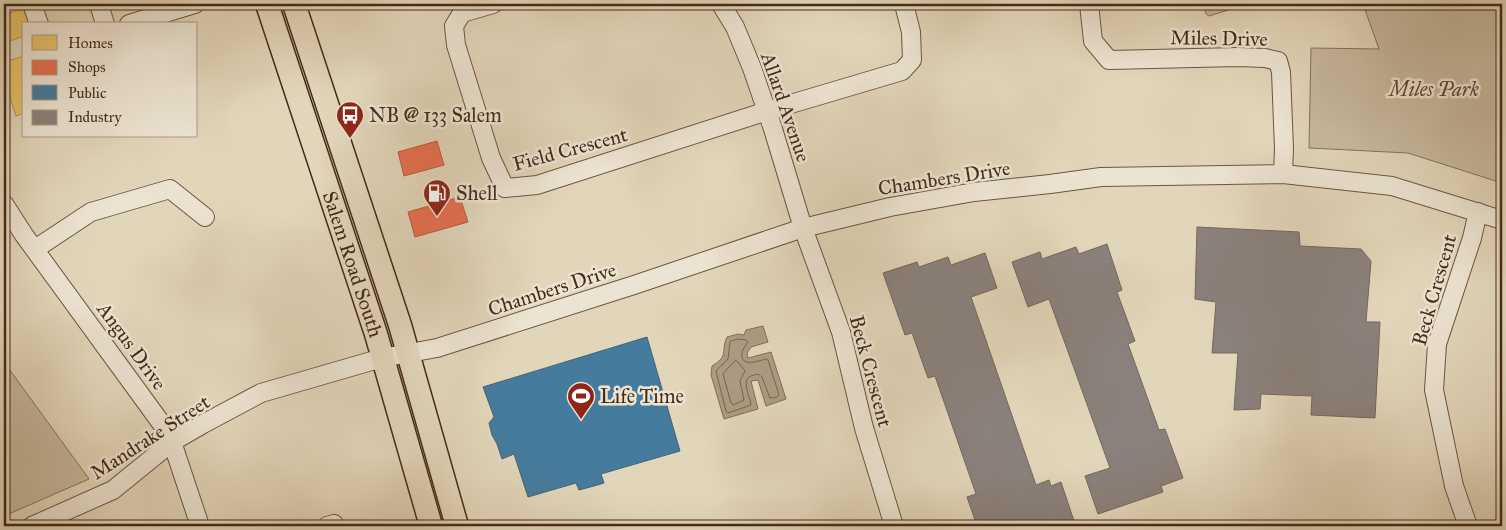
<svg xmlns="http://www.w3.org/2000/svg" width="1506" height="530" viewBox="0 0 1506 530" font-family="'IM FELL Great Primer',serif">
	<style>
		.green { fill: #c7b99f; stroke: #86725c }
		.water { fill: #ac9c83; stroke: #826f59 }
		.homes { fill: #e9c46a; stroke: #b89652 }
		.shops { fill: #e76f51; stroke: #b65b40 }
		.public { fill: #457b9d; stroke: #456375 }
		.industry { fill: #8a817c; stroke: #75675e }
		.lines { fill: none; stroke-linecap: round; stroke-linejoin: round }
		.shore { stroke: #78644e; stroke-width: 1 }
		.minor-casing { stroke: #6c5641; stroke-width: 20 }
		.major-casing { stroke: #442b19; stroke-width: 25 }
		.minor { stroke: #ece4d2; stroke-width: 18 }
		.major { stroke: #e2d6ba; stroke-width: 22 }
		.labels { text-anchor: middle; stroke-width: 5; stroke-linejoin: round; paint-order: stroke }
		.street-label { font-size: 20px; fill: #442b19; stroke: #ece4d2 }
		.park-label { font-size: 20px; font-style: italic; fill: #5e4734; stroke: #ece4d2 }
		.poi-label { font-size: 20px; fill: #442b19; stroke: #ece4d2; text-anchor: start }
	</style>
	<rect width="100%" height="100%" fill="#e2d6ba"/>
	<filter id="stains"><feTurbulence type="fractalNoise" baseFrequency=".004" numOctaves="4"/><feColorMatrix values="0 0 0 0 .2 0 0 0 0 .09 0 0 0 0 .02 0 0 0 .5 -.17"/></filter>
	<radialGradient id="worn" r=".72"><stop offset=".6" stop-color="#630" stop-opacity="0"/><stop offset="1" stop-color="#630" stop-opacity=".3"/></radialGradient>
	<g class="green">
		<polygon points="1203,4 1233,4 1235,8 1209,16 1206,14"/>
		<polygon points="1363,4 1502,4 1502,183 1408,153 1309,148 1311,48 1379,49"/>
		<polygon points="4,362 89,479 4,516"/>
	</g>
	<path class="water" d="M763 326 768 342 751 347 747 353 748 358 771 352 786 399 766 406 758 380 751 381 758 409 724 419 711 375 712 366C730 355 720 352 727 337L738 334 744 335 746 330Z"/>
	<g class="homes">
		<polygon points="24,8 29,24 24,24 24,36 4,43 4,15"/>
		<polygon points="24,56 24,113 16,116 4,79 4,62"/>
	</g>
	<g class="shops">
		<polygon points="437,141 444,165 404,176 398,152"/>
		<polygon points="460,197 468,222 415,237 408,212"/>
	</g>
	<polygon class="public" points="647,337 680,451 601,474 604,483 594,486 579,490 576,483 528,497 514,454 502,459 497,444 492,435 489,423 494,417 483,387"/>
	<g class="industry">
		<polygon points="1197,227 1299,232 1300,246 1361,249 1371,261 1366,322 1380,322 1375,418 1311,415 1312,396 1261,394 1260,409 1234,410 1238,353 1212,353 1216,302 1195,299"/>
		<polygon points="1107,244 1122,290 1117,292 1135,341 1128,344 1159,430 1165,429 1183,478 1161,486 1163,492 1098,514 1085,476 1110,468 1049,299 1028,307 1012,262 1040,252 1042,259 1076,247 1079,254"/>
		<polygon points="985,253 997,288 971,297 1036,485 1049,480 1051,486 1061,482 1074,521 1059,526 977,526 967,497 976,494 935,376 928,378 912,333 905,335 883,273 917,262 919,267 948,257 951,265"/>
		<polygon points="1369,521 1376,526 1367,526"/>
	</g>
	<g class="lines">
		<g class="shore">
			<path d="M738 339 746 340 748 342C746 345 742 350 742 353 740 368 758 361 766 359L768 360 779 395 777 397 770 398 762 377C758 374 759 374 754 375 739 378 750 395 751 405L728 413 726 411 716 371 728 359 730 342Z"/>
			<polygon points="735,361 737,361 745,371 740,381 744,400 733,405 731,403 723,374"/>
		</g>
		<g class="minor-casing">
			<g id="minor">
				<polyline points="32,4 39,24"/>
				<polyline points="99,4 105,24"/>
				<polyline points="493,4 462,13 454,26 456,45 491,158 505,188 537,185 767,111 902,71 912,60 911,32 904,4"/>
				<polyline points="721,4 735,27 752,68 773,129 803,228 841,332 864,428 894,526"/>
				<polyline points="1089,4 1093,41 1109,60 1238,57 1265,58 1278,61 1281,72 1284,149 1283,174"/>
				<polyline points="129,24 195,4"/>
				<polyline points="4,204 24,235 164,427 172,442 200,526"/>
				<polyline points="35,249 91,212 170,189 205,217"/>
				<polyline points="32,526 113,490 172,442 203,424 261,393 382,358 437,348 634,285 803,228 890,207 974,192 1050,184 1101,177 1283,174 1392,186 1502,220"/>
				<polyline points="327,526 334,524 334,526"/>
				<polyline points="1468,526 1454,486 1434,390 1437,344 1472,238 1478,212"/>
			</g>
		</g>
		<g class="major-casing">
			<g id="major">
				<path id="s1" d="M267 4 376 334 431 526"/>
				<polyline points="294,4 400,325 457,526"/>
			</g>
		</g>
		<use href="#minor" class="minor"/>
		<use href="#major" class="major"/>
	</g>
	<defs>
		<g id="bus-pin" transform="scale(1.4375)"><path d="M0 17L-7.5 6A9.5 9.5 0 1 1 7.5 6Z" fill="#8f2418" stroke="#ece4d2"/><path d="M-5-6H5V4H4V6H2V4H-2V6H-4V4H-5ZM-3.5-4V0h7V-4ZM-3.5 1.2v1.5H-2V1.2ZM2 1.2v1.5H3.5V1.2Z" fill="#fff"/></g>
		<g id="fuel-pin" transform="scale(1.4375)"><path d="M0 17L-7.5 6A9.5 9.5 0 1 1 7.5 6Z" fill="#8f2418" stroke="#ece4d2"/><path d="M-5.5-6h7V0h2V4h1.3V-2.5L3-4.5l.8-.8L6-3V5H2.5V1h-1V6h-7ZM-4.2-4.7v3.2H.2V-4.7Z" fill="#fff"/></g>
		<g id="stadium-pin" transform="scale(1.4375)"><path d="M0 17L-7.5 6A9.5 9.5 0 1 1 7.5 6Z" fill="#8f2418" stroke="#ece4d2"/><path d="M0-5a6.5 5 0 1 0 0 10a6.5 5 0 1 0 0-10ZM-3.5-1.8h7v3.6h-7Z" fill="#fff"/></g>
	</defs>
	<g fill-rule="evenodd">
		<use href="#bus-pin" x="350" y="115"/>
		<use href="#fuel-pin" x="437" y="193"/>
		<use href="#stadium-pin" x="581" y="396"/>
	</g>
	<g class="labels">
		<g class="street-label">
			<text transform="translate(1219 38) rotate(1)" y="7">Miles Drive</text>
			<text transform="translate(786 107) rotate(71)" y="7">Allard Avenue</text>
			<text transform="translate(570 149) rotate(-15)" y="7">Field Crescent</text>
			<text transform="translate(944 178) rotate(-9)" y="7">Chambers Drive</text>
			<text dy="7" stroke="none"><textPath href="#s1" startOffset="274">Salem Road South</textPath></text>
			<text transform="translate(552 289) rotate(-18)" y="7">Chambers Drive</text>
			<text transform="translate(1434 290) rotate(-74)" y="7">Beck Crescent</text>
			<text transform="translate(132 346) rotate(54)" y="7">Angus Drive</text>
			<text transform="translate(871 371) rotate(75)" y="7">Beck Crescent</text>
			<text transform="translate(150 437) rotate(-33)" y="7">Mandrake Street</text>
		</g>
		<g class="park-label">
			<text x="1434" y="96">Miles Park</text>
		</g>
		<g class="poi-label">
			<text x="369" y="122">NB @ 133 Salem</text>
			<text x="456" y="200">Shell</text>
			<text x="600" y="403">Life Time</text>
		</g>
	</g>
	<rect width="1506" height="530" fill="none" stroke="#e2d6ba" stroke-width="20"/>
	<rect x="5" y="5" width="1496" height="520" fill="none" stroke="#442b19" stroke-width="2.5"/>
	<rect x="10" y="10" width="1486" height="510" fill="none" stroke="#442b19"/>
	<rect x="22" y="22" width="175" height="115" fill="#ece4d2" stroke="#a99a88"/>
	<rect x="32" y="35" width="25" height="15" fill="#e9c46a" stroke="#a99a88"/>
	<text x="68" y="48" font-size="15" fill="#442b19">Homes</text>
	<rect x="32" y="60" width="25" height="15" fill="#e76f51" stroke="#a99a88"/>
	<text x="68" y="72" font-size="15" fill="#442b19">Shops</text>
	<rect x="32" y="85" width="25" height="15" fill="#457b9d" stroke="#a99a88"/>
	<text x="68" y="98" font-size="15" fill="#442b19">Public</text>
	<rect x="32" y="110" width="25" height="15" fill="#8a817c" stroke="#a99a88"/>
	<text x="68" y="122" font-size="15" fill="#442b19">Industry</text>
	<rect width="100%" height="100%" filter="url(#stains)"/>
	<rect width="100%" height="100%" fill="url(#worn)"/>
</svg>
